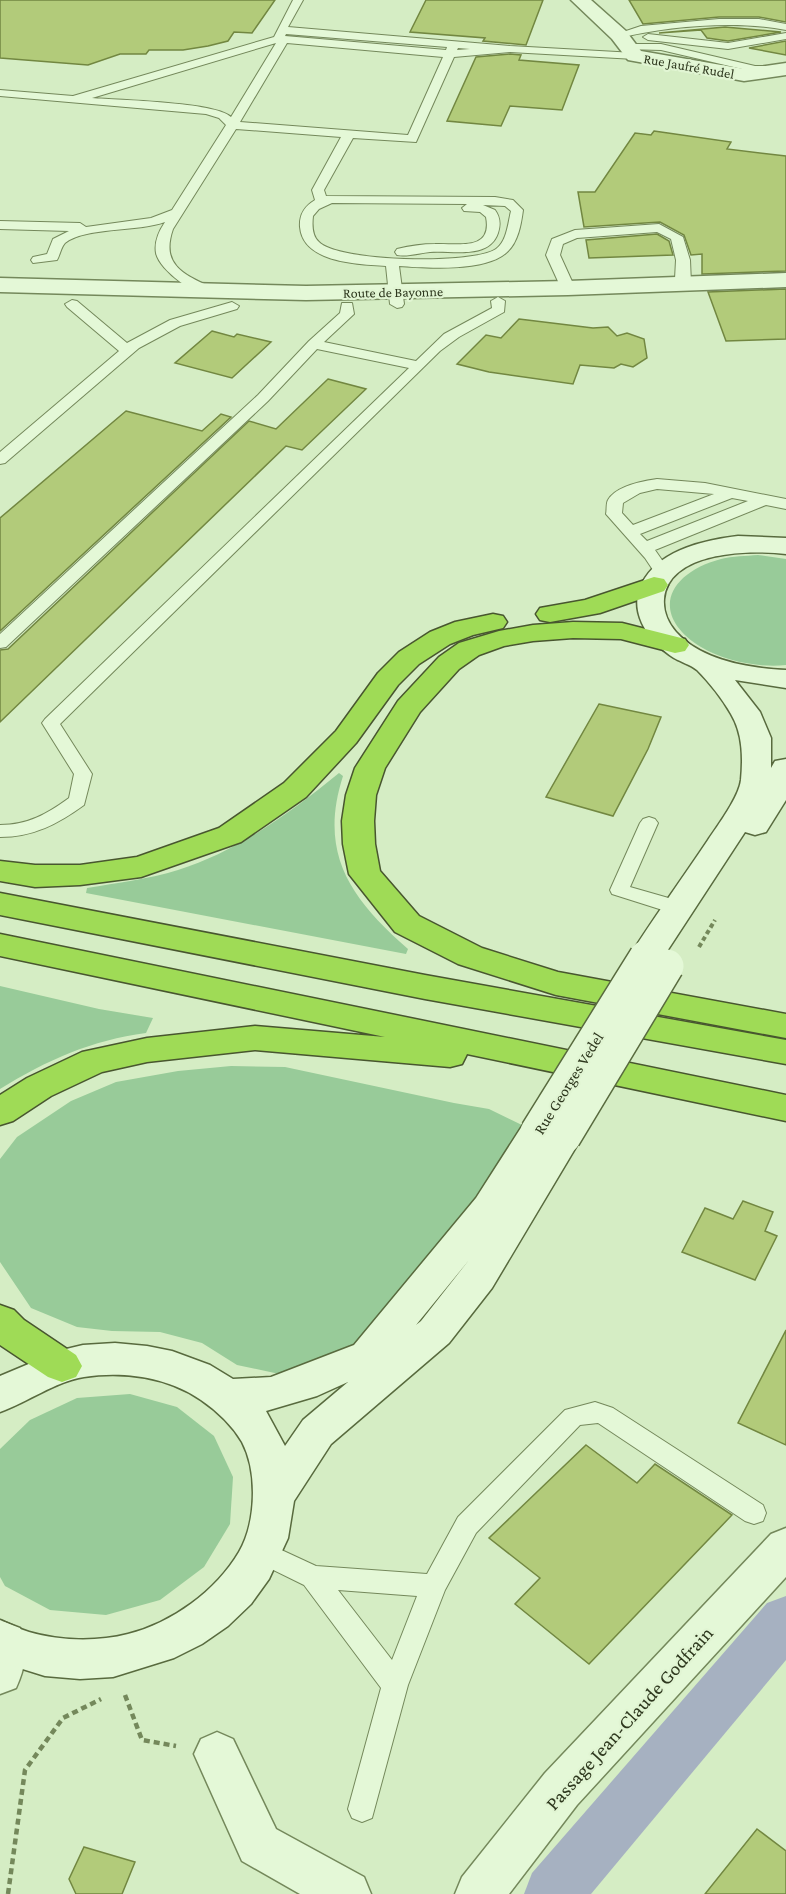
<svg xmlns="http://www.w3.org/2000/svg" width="786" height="1894" viewBox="0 0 786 1894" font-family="'Crimson Pro',serif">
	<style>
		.green { fill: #98cb99 }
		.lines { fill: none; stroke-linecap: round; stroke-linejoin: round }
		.canal { fill: #a6b1c1; fill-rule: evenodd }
		.building { fill: #b2cb7a; stroke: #728741; stroke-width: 1.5 }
		.service-casing { stroke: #74885b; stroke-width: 2 }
		.minor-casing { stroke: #74885b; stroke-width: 3 }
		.tertiary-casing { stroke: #74885b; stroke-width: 3 }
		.secondary-casing { stroke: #586a3e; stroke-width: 3 }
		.motorway-casing { stroke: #48562f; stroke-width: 3 }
		.path-far1 { stroke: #74885b; stroke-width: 4; stroke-dasharray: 4.5 3; stroke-linecap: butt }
		.path { stroke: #74885b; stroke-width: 4.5; stroke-dasharray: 6 4; stroke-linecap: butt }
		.service { fill: #e4f8d7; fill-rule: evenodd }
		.minor { fill: #e4f8d7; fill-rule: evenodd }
		.tertiary { fill: #e4f8d7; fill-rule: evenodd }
		.secondary { fill: #e4f8d7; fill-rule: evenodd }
		.motorway { fill: #9fdb56; fill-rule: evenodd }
		.secondary-bridge-casing { stroke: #586a3e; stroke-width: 36; stroke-linecap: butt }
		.secondary-bridge { stroke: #e4f8d7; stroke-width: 33 }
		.labels { text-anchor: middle; stroke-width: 4.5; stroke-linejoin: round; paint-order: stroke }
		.far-street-label { font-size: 14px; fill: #2e381e; stroke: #e1f5d3 }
		.street-label { font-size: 16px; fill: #2e381e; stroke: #e1f5d3 }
		.near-street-label { font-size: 20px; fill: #2e381e; stroke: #e1f5d3 }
	</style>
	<rect width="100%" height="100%" fill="#d5edc4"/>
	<g class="green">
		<path d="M758 555 786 559V665C759 668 724 661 701 647 648 614 668 573 721 559 733 556 746 556 758 555Z"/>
		<path d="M339 773 343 776C318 854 351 899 408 949L406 954 86 893 87 888C117 883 149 879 178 870 238 851 290 813 339 773Z"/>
		<path d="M0 986 99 1009 153 1018 146 1033C92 1040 47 1060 0 1089Z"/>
		<polygon points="231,1066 285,1067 454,1103 489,1109 524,1126 437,1262 382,1326 334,1363 284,1375 237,1365 202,1343 160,1332 112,1331 77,1327 31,1308 0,1262 0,1159 17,1137 71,1101 116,1082 178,1071"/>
		<polygon points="130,1394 177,1407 214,1436 233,1477 230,1524 204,1567 160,1600 106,1615 50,1610 5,1586 0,1577 0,1449 30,1420 77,1398"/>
	</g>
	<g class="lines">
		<polygon class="canal" points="786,1596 786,1660 591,1894 524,1894 532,1873 767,1603"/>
	</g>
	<g class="building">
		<polygon points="0,0 275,0 252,33 234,32 228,41 208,46 183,50 149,50 146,54 120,54 88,65 0,58"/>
		<polygon points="426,0 543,0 526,45 483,41 485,38 410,32"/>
		<polygon points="629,0 786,0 786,22 759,17 719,17 643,24"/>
		<polygon points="725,27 781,32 728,41 707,38 701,30 659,33"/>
		<polygon points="786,41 786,55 749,48"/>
		<polygon points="510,54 521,55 519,60 579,65 562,110 510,106 501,126 447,121 476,57"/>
		<polygon points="654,131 731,142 727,149 786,156 786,271 702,274 702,254 691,255 684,235 660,222 584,227 578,192 595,192 635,133 651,135"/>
		<polygon points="657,234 669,241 673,255 589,258 586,240"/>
		<polygon points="786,289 786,339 726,341 708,292"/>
		<polygon points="519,319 593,328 608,327 617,336 627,333 644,339 647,358 633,367 621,364 614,368 580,365 573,384 489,372 457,364 486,335 501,338"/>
		<polygon points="212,331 234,337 237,334 271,342 232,378 175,363"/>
		<polygon points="328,379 366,389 302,450 286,446 0,722 0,650 8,649 249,421 276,429"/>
		<polygon points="126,411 202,431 221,414 231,417 0,631 0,518"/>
		<polygon points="599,704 661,717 648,749 613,816 546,797"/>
		<polygon points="743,1201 773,1212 765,1231 777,1236 755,1280 682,1252 705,1208 733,1219"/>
		<polygon points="786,1330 786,1445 738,1423"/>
		<polygon points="586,1445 637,1483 655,1464 732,1515 589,1664 515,1604 540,1578 489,1538"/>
		<polygon points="757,1829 786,1851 786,1894 705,1894"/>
		<polygon points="84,1847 135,1862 122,1894 76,1894 69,1879"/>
	</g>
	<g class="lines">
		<g class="service-casing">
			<g id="service">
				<path d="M293 0H303L288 27 510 46 635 53 641 56 635 59 510 52 454 57 416 142 353 138 324 190 326 196 495 197 513 200 523 210C521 225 518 243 506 253 484 272 426 268 399 266L404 304 402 307 397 308 390 304 386 266C358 264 303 263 300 227 299 214 305 206 315 200L312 190 341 137 236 129 173 229C160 266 185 275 215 289L217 292 215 295C198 299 159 270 156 253 154 242 159 231 165 222 139 232 84 227 65 243 61 247 60 255 57 260L33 263 31 260 33 257 47 254 53 239 69 231 0 229V221L80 223 86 227 151 218 172 210 226 125 219 118 206 114 0 96V90L73 96 274 37ZM286 34 447 47 446 50 285 36ZM276 43 231 117C216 102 118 100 92 98ZM287 43 443 57 408 135 240 122ZM458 48 470 49 457 50ZM332 203 467 204 462 208 464 211 480 212 486 217C493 252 457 243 435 244 423 244 409 246 397 249L395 252 397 255C408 257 419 253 430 252 452 250 489 260 498 233 501 224 500 217 495 210L483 205 505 206 511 211C508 223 507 241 496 249 473 265 338 262 319 242 312 236 312 225 313 216L319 209Z"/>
				<path d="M719 19H759L786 24V30C737 20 668 26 619 38L614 35 641 26Z"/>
				<polygon points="786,33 786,39 728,49 648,40 643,37 648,34 728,43"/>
				<polygon points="628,44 661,44 755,66 786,66 786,72 755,72 661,50 624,49 622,47"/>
				<polygon points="659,224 683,237 690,260 691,284 689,287 679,287 675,279 676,260 671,239 657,232 577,238 563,244 560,255 575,288 568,292 561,288 546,255 552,239 575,230"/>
				<path d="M498 297 505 301 504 312 459 337 440 351 60 724 92 774 84 805C58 824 33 837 0 837V825C28 825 47 814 69 798L74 774 42 723 45 719 409 368 317 349 268 401 6 647 0 648V634L258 395 309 341 340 313 342 303H352L354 314 324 342 416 361 444 334 492 308 491 301Z"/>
				<polygon points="72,300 77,301 127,343 170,320 232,302 239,306 237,309 180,326 139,348 5,463 0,464 0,452 119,351 67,307 65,304"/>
				<path d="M657 479 705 483 786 499V509L766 505 655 550 671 573 663 578 657 576 645 558 606 514C607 510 606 503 608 500 616 486 643 481 657 479ZM657 489 714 494 633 525 622 513 623 503 640 493ZM732 498 748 501 647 541 640 534Z"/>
				<polygon points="649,817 655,819 658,823 630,887 686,903 689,908 686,913 679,914 672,913 612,894 610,890 640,823 643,819"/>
				<path d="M595 1402 613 1408 763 1505 766 1513 763 1521 754 1524 745 1521 598 1423 580 1425 476 1533 445 1590 408 1685 372 1818 362 1822 352 1818 348 1809 381 1688 304 1585 253 1560 249 1552 253 1544 262 1541 316 1566 427 1574 458 1517 565 1410ZM338 1590 417 1596 392 1660Z"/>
			</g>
		</g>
		<g class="minor-casing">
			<g id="minor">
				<polygon points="571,0 591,0 626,31 641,51 744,69 786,63 786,75 744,81 628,60 612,39"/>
				<polygon points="786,1528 786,1577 577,1805 509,1894 455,1894 462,1877 545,1773 771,1534"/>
				<polygon points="217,1732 233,1739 276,1829 364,1877 371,1894 300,1894 242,1861 194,1754 201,1739"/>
			</g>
		</g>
		<g class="tertiary-casing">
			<g id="tertiary">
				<polygon points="786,273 786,287 568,295 306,300 0,292 0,278 306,286 568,281"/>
				<path d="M4 1622 20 1628C29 1649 25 1668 16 1688L0 1694V1624Z"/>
			</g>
		</g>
		<g class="secondary-casing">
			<g id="secondary">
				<path d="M738 536 786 538V554C752 550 669 550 664 599 663 611 668 623 676 632 702 661 749 668 786 670V688L735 680 760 712 771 738V768L775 761 786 759V800L766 832 755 835 745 832 658 965 646 968 634 965 629 957C654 917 682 879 708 840 718 825 739 797 741 780 743 758 743 734 731 714 723 700 709 682 697 670 691 665 681 662 674 658 647 641 625 608 645 578 664 549 705 540 738 536Z"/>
				<path d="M537 1119 550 1123 552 1127 564 1124 577 1128 582 1137 492 1288 449 1343 331 1444 294 1501 288 1538 269 1579 251 1604 228 1626 202 1644 174 1658 113 1677 80 1679 45 1676 0 1662V1620C10 1624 19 1629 29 1632 60 1641 97 1642 128 1634 172 1623 216 1591 239 1552 256 1523 258 1472 242 1442 232 1425 217 1411 201 1400 167 1377 124 1371 84 1377 54 1382 28 1402 0 1412V1376L62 1350 83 1345 115 1343 147 1346 172 1351 210 1365 233 1379 271 1377 354 1345 476 1198 524 1123ZM469 1260 421 1321 416 1325ZM348 1382 303 1420 285 1446 266 1411 317 1396Z"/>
			</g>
		</g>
		<g class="motorway-casing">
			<g id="motorway">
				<polygon points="654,577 664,579 668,585 664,591 600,613 550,622 540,620 536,614 540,608 585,600"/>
				<polygon points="493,614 503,616 507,622 503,628 473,635 450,644 419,664 398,685 356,743 306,797 241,842 141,877 80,885 35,887 0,881 0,861 35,865 80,865 137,857 219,828 284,783 336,731 378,673 399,652 430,632 455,622"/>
				<polygon points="573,622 622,623 685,639 689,645 685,651 675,653 621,639 573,638 533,641 504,646 479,655 459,669 420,712 385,768 376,795 374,821 375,844 380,871 419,916 482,948 558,972 786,1014 786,1038 556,995 458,964 395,932 349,874 343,844 342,821 346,795 355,768 398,701 439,657 459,643 499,631 533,625"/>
				<polygon points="0,893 425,975 786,1040 786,1064 425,999 0,915"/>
				<polygon points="0,934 786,1095 786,1121 467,1054 462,1064 450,1067 255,1050 147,1062 102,1072 51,1096 13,1121 0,1125 0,1095 27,1078 82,1052 147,1038 255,1026 385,1037 0,956"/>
				<polygon points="0,1305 14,1310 24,1320 76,1355 82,1366 76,1377 62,1382 48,1377 0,1345"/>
			</g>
		</g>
		<polyline class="path-far1" points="699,947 715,920"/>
		<g class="path">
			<polyline points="125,1695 142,1740 176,1746"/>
			<polyline points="8,1894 25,1770 63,1718 101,1699"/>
		</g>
		<use href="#service" class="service"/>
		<use href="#minor" class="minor"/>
		<use href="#tertiary" class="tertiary"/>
		<use href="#secondary" class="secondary"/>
		<use href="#motorway" class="motorway"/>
		<g class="secondary-bridge-casing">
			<g id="secondary-bridge">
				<polyline points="537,1132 646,957"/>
				<polyline points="564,1137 667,966"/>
			</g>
		</g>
		<use href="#secondary-bridge" class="secondary-bridge"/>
	</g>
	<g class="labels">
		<g class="far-street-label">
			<text transform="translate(689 66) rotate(10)" y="5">Rue Jaufré Rudel</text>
			<text transform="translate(393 292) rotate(-1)" y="5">Route de Bayonne</text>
		</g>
		<g class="street-label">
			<text transform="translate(568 1083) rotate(-58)" y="6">Rue Georges Vedel</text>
		</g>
		<g class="near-street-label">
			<text transform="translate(629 1718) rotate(-48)" y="7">Passage Jean-Claude Godfrain</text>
		</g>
	</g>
</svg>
